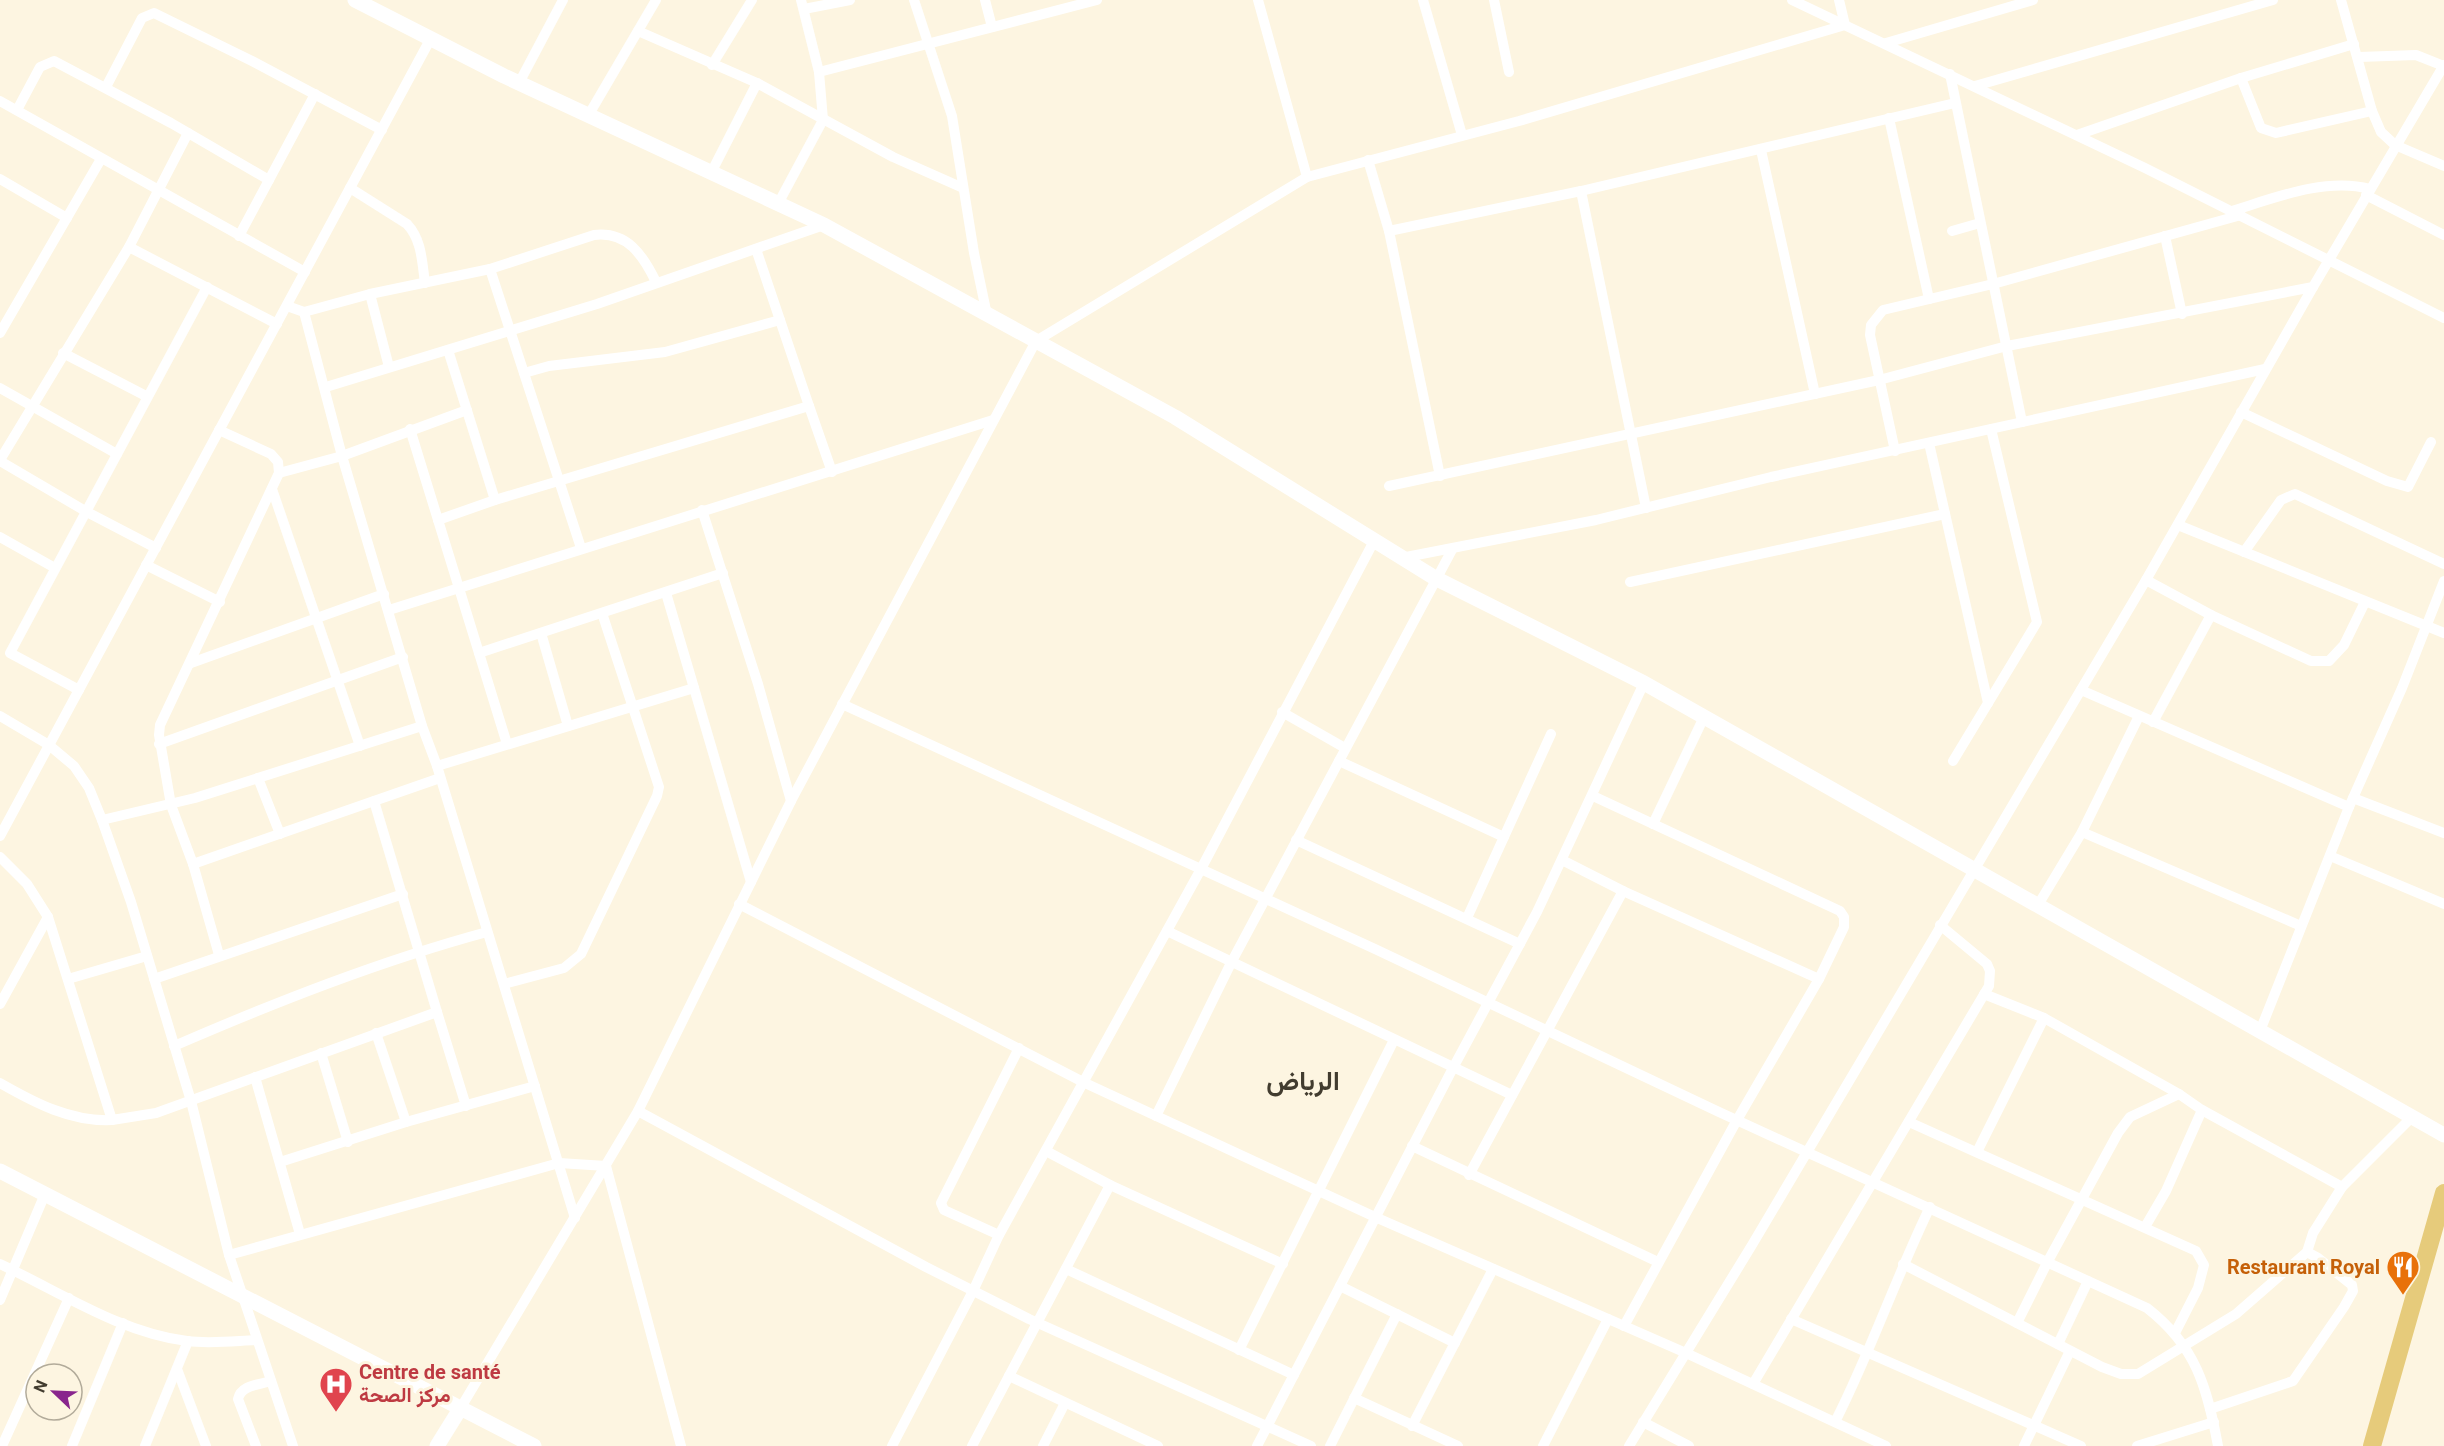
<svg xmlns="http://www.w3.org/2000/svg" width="2444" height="1446" viewBox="0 0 2444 1446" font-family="Roboto,Vazirmatn,sans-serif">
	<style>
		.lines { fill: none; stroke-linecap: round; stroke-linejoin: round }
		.street { stroke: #fff; stroke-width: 10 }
		.secondary { stroke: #fff; stroke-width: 15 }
		.primary { stroke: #e6cb7b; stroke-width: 18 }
		.labels { text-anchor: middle; stroke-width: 6; stroke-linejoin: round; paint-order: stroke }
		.food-label { font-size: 20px; font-weight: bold; fill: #c56008; stroke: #fdf5e1; text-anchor: end }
		.health-label { font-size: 20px; font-weight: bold; fill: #be3a42; stroke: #fdf5e1; text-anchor: start }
		.district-label { font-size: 26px; font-weight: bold; fill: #423c2f; stroke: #fdf5e1 }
	</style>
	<rect width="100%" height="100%" fill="#fdf5e1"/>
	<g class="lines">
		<g class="street">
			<polyline points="914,0 952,116 974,253 987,315"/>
			<polyline points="985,0 992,27"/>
			<polyline points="1258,0 1307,177"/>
			<polyline points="1423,0 1462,135"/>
			<polyline points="1494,0 1509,72"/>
			<polyline points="1792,0 2145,168 2444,318"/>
			<polyline points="2341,0 2372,111 2381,132 2395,145 2444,166"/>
			<polyline points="804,9 850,0"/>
			<polyline points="638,31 757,83 893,157 963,188"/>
			<polyline points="1886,43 2033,0"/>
			<polyline points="2359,57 2416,55 2444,66"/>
			<polyline points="712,65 752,0"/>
			<polyline points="819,72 1097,0"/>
			<polyline points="1950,74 2022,422"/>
			<polyline points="2241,78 2261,128 2276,133 2372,111"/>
			<polyline points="519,83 563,0"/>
			<polyline points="1975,86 2273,0"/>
			<polyline points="106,87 142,18 154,13 252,61 382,130"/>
			<polyline points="0,101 305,272"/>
			<polyline points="17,110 40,67 54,61 171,123 269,180"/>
			<polyline points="588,116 656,0"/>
			<polyline points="1889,118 1929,299"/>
			<polyline points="2077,135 2241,78 2354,44"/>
			<polyline points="1761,150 1815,394"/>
			<polyline points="1368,160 1389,231 1440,476"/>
			<polyline points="712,171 757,83"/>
			<polyline points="0,179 67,218"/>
			<path d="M350 188 407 224C422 240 422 262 425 283"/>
			<polyline points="1581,191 1646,508"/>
			<polyline points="2366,195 2444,235"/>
			<polyline points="779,202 823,120 819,72 801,0"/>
			<path d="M2232 211C2274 198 2326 177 2370 189"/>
			<polyline points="1389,231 1581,191 1955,103"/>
			<polyline points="1952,231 1980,223"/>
			<polyline points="239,236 315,94"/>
			<polyline points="2165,236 2182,314"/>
			<polyline points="129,247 277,324"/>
			<polyline points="756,249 809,406"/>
			<polyline points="490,269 581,548"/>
			<polyline points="370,294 389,367"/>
			<polyline points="287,306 304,312 342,456 422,726 437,766 575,1218"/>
			<path d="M304 312 370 294 490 269 594 235C627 231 643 255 656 282"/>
			<polyline points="0,333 101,159"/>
			<polyline points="448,350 495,500"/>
			<polyline points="63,353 146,396"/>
			<polyline points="524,373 549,366 665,352 780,320"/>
			<polyline points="326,387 597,304 824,225"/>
			<polyline points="0,388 117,454"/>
			<polyline points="2241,412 2387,481 2408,487 2431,442"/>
			<polyline points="410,429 507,744"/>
			<polyline points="1929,443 1988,703"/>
			<polyline points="1895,451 1870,335 1871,325 1883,310 1993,284 2241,215"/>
			<polyline points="0,460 129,247 188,133"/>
			<polyline points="0,461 87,512 156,548"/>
			<polyline points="279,473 342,456 467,410"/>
			<polyline points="1389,486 1879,380 2007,346 2313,287"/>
			<polyline points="272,489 360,746"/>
			<polyline points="702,510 758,684 791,801"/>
			<polyline points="438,520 495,500 809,406 832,472"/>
			<polyline points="2178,525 2444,633"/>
			<polyline points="0,537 55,568"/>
			<polyline points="2244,552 2281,500 2295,494 2444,564"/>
			<polyline points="1401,558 1596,520 1771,477 2265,369"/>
			<polyline points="146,565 220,602"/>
			<polyline points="2146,580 2211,615 2311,661 2329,661 2344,645 2365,602"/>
			<polyline points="1630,582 1945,514"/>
			<polyline points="389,610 993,420"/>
			<polyline points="541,633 568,726"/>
			<polyline points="479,653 723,573"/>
			<polyline points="191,663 384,594"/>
			<polyline points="694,688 751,882"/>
			<polyline points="79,690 10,653 207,287"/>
			<polyline points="2081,690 2349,807"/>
			<path d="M842 704 1375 949 1719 1112 2147 1308C2196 1346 2207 1387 2218 1446"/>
			<polyline points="1282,712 1345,748"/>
			<polyline points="0,716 49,745 74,766 89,788 102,820 131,902 191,1101 229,1255 293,1446"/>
			<polyline points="2153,722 2211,615"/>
			<polyline points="159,744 403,657"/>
			<polyline points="1339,761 1504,837"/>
			<polyline points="1953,761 2037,622 1991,429"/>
			<polyline points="437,766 694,688 666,593"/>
			<polyline points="258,778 280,834"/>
			<polyline points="1593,796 1840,911 1844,917 1844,927 1819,979 1737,1120 1624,1326"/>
			<polyline points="2353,798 2444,833"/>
			<polyline points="374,801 437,1012"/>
			<polyline points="102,820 195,798 422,726"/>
			<polyline points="1653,824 1704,717"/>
			<polyline points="2082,832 2301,926"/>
			<polyline points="0,836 431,38"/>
			<polyline points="1296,840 1520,944"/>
			<polyline points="2330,856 2444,904"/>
			<polyline points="0,857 27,884 48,917 112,1120 156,1113 437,1012 466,1106"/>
			<polyline points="1562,860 1623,891 1819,979"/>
			<polyline points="193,864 440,778"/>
			<polyline points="739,904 1085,1083 1375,1217 1686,1353 1886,1446"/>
			<polyline points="2038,905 2082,832 2139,716"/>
			<polyline points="1467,918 1551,734"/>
			<polyline points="1167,931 1512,1095"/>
			<polyline points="219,955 193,864 171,805 159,735 160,725 279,473 278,462 271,454 219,430"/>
			<polyline points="68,979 147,956"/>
			<polyline points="154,979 403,894"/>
			<polyline points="504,984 564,968 581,954 657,796 659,787 602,613"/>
			<polyline points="1984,994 2044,1018 2179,1094 2202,1110 2166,1191 2145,1227"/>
			<polyline points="0,1004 48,917"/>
			<polyline points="2260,1031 2349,807 2402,688 2444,581"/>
			<polyline points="376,1033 406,1122"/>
			<path d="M174 1046C276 1002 380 961 487 932"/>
			<polyline points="321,1053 348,1142"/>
			<polyline points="255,1077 300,1234"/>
			<path d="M0 1083C35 1103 71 1122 112 1120"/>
			<polyline points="2202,1110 2342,1187"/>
			<polyline points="638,1111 926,1267 1029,1319 1311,1446"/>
			<polyline points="1156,1116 1231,963 1453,548"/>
			<polyline points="1909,1122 2196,1251 2204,1265 2198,1288 2175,1333"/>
			<polyline points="1412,1146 1658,1262"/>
			<polyline points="1046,1151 1110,1185 1283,1264"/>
			<polyline points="1977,1152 2044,1018"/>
			<polyline points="280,1162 406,1122 535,1086"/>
			<polyline points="1469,1175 1623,891"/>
			<polyline points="999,1235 944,1210 941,1203 1019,1048"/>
			<polyline points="229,1255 559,1163 606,1166 681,1446"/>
			<path d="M0 1264C60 1292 121 1333 187 1341 210 1344 234 1341 257 1340"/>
			<polyline points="1903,1264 2102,1367 2121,1374 2138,1374 2236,1314 2307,1252 2313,1233 2342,1187 2412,1117"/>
			<polyline points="1066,1269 1294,1375"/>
			<polyline points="1340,1286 1455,1343"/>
			<polyline points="0,1300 45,1194"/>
			<polyline points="1791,1319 2081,1446"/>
			<polyline points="2017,1323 2048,1261 2118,1133 2130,1117 2179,1094"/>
			<polyline points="2058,1344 2088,1281"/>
			<polyline points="1239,1350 1394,1040"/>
			<polyline points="177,1369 206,1446"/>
			<polyline points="1009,1376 1158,1446"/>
			<polyline points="1753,1384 1989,986 1990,971 1987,964 1940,925"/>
			<polyline points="1354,1398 1458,1446"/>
			<polyline points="460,1409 638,1111 791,801 1036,341 1307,177 1519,121 1845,25 1839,0"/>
			<polyline points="2210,1409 2293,1381 2344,1307 2353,1291 2352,1285 2318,1258 2307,1252"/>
			<path d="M1836 1420C1871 1351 1896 1277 1930 1207"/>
			<polyline points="1643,1422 1689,1446"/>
			<polyline points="1412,1426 1493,1269"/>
			<polyline points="2,1446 69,1298"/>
			<polyline points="72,1446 123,1323"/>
			<polyline points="145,1446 188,1341"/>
			<path d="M256 1446 238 1399C241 1385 258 1385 271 1381"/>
			<polyline points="892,1446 973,1291 999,1235 1201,869 1374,541"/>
			<polyline points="972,1446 1110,1185"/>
			<polyline points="1043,1446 1065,1403"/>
			<polyline points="1257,1446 1453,1068 1537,912 1644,683"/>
			<polyline points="1330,1446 1397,1314"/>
			<polyline points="1543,1446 1608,1319"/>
			<polyline points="1629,1446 1752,1245 2146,580 2313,287 2444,65"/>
			<polyline points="2024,1446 2070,1351"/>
			<polyline points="2137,1446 2214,1422"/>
		</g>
		<g class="secondary">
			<polyline points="355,0 504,76 824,225 1175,417 1435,578 1644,683 2444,1135"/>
			<polyline points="0,1171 534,1446"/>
			<polyline points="437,1446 460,1409"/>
		</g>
		<polyline class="primary" points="2372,1446 2444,1193"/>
	</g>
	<defs>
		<g id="restaurant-pin" transform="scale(1.725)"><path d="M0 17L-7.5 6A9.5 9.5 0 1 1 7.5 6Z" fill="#e8710a" stroke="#fdf5e1"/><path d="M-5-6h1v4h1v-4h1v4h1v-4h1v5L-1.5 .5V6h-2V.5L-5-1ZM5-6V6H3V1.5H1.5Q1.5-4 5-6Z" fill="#fff"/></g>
		<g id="hospital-pin" transform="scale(1.725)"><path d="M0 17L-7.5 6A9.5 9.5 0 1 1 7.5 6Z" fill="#e0444e" stroke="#fdf5e1"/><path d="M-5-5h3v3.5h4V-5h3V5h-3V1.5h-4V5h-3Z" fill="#fff"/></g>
	</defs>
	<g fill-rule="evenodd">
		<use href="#restaurant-pin" x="2403" y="1267"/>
		<use href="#hospital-pin" x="336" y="1384"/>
	</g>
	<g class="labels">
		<g class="food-label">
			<text x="2380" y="1274">Restaurant Royal</text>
		</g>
		<g class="health-label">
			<text x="359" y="1379">Centre de santé<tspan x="359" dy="23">مركز الصحة</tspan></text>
		</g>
		<g class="district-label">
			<text x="1303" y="1090">الرياض</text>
		</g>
	</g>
	<g transform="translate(54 1392) rotate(293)"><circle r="28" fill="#fdf5e1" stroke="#b2ab9a" stroke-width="1.5"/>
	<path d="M0-4.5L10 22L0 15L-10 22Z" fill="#89258d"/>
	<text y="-9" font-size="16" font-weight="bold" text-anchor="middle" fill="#423c2f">N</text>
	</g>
</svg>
